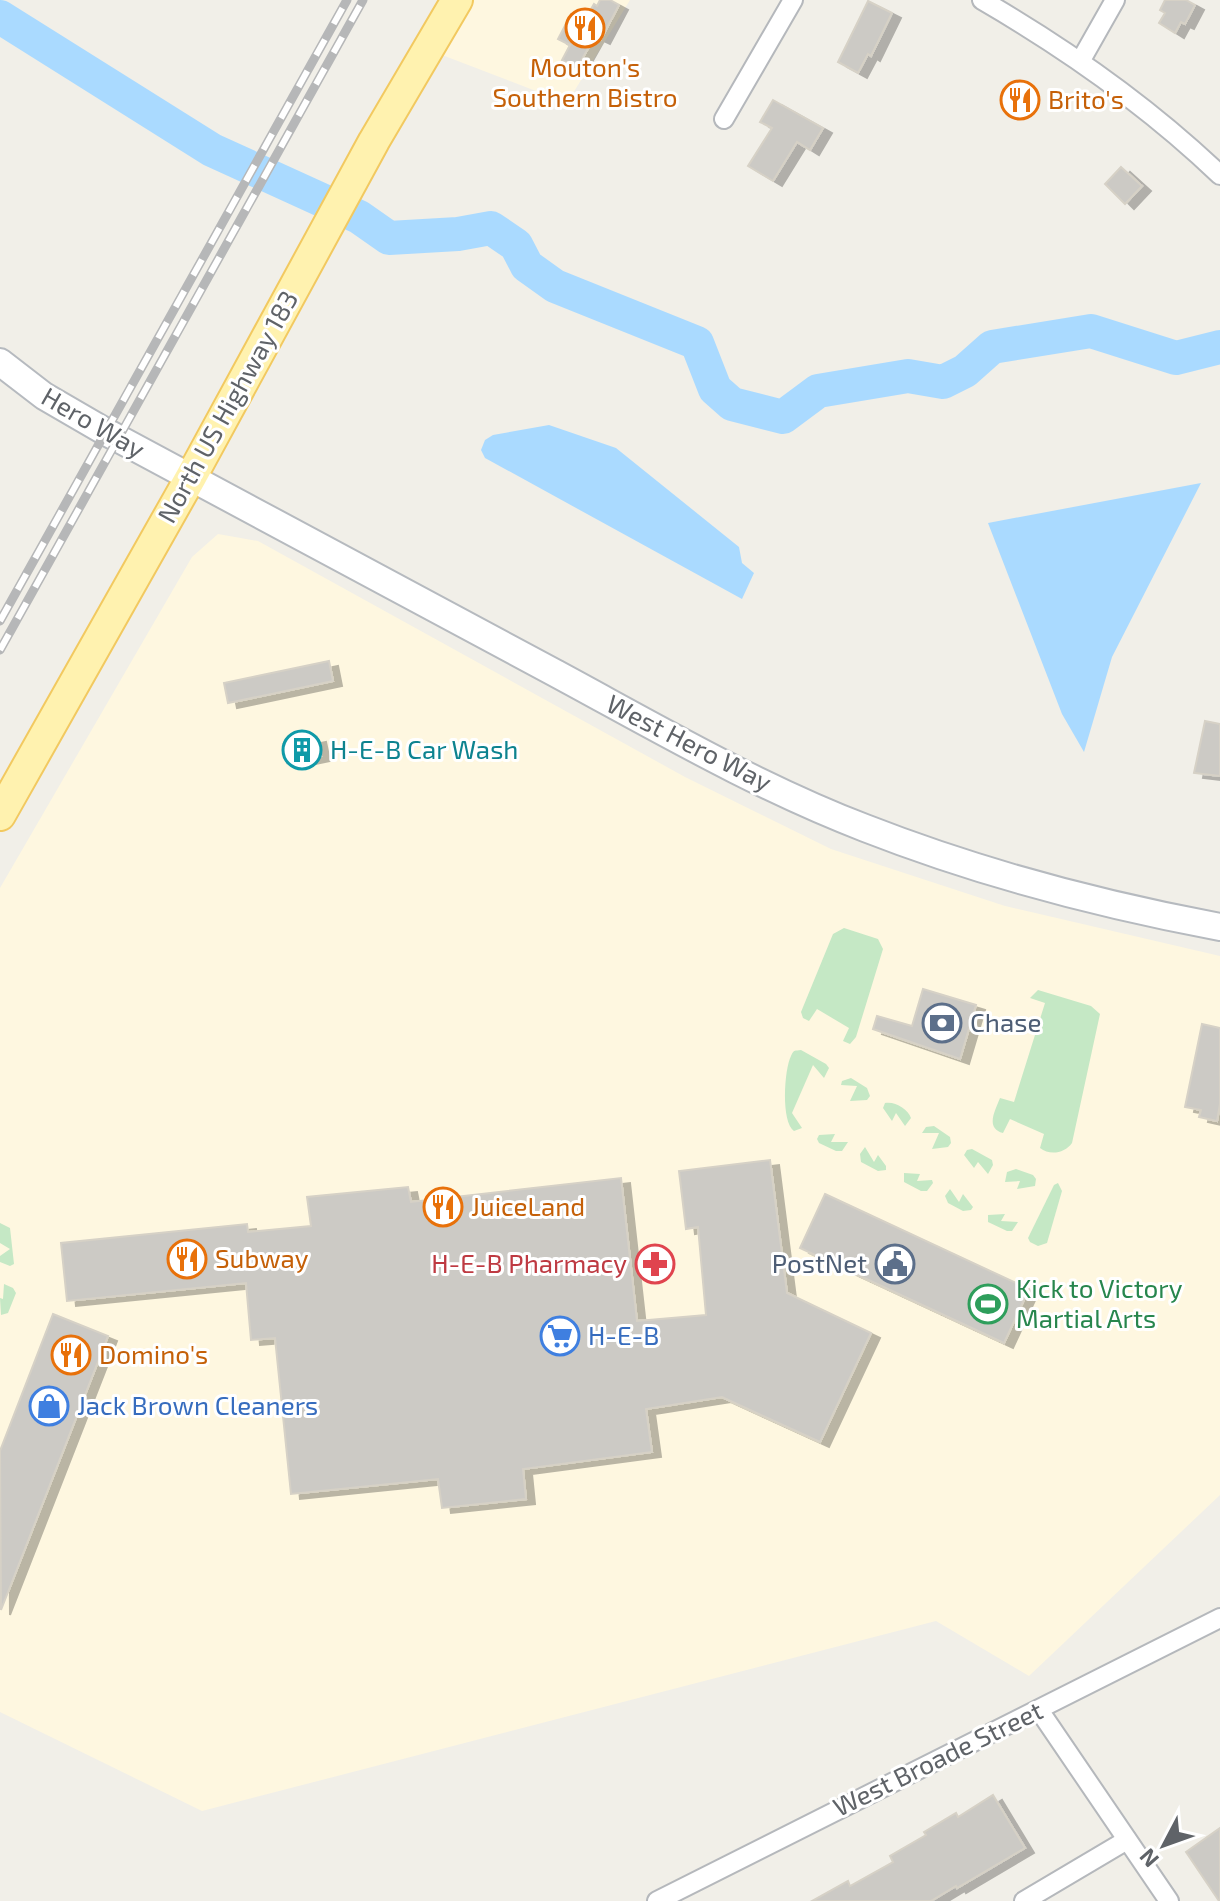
<svg xmlns="http://www.w3.org/2000/svg" width="1220" height="1901" viewBox="0 0 1220 1901" font-family="'Exo 2',sans-serif">
	<style>
		.commercial { fill: #fef7e0 }
		.green { fill: #c5e8c5 }
		.water { fill: #aadaff }
		.lines { fill: none; stroke-linecap: round; stroke-linejoin: round }
		.river { stroke: #aadaff; stroke-width: 34 }
		.building { fill: #cccac5; stroke: #d6d1c6; stroke-width: 2; filter: url(#shadow) }
		.street-casing { stroke: #b5b8bc; stroke-width: 22 }
		.secondary-casing { stroke: #b6babf; stroke-width: 30 }
		.primary-casing { stroke: #f2c960; stroke-width: 34 }
		.street { stroke: #fff; stroke-width: 18 }
		.secondary { stroke: #fff; stroke-width: 26 }
		.primary { stroke: #fff2af; stroke-width: 30 }
		.rail-casing { stroke: #b6b7b8; stroke-width: 9 }
		.rail { stroke: #fff; stroke-width: 6; stroke-dasharray: 18; stroke-linecap: butt }
		.labels { text-anchor: middle; stroke-width: 6; stroke-linejoin: round; paint-order: stroke }
		.food-label { font-size: 26px; fill: #c56008; stroke: #fff; text-anchor: start }
		.street-label { font-size: 26px; fill: #5f6368; stroke: #fff }
		.culture-label { font-size: 26px; fill: #0d838f; stroke: #fff; text-anchor: start }
		.service-label { font-size: 26px; fill: #4e5e75; stroke: #fff; text-anchor: start }
		.health-label { font-size: 26px; fill: #be3a42; stroke: #fff; text-anchor: end }
		.leisure-label { font-size: 26px; fill: #27864d; stroke: #fff; text-anchor: start }
		.shop-label { font-size: 26px; fill: #366cbe; stroke: #fff; text-anchor: start }
	</style>
	<defs>
		<filter id="shadow"><feDropShadow dx="9" dy="5" stdDeviation="0" flood-color="#0004"/></filter>
	</defs>
	<rect width="100%" height="100%" fill="#f1efe8"/>
	<g class="commercial">
		<polygon points="457,0 630,0 567,103 429,50"/>
		<polygon points="218,534 258,541 685,777 831,849 1005,906 1220,956 1220,1495 1029,1676 936,1621 202,1811 0,1712 0,888 192,557"/>
	</g>
	<g class="green">
		<polygon points="844,928 878,939 883,949 856,1037 850,1044 843,1041 849,1028 817,1009 809,1021 803,1018 801,1012 833,934"/>
		<path d="M1038 990 1091 1006 1100 1014 1072 1143C1065 1153 1050 1156 1040 1148L1044 1134 1010 1119 1003 1133C985 1128 995 1111 1000 1098L1014 1102 1045 1003 1030 998Z"/>
		<path d="M801 1050 826 1064 829 1068 824 1078 813 1065 792 1113 802 1128 794 1131C781 1122 784 1070 791 1056 794 1049 795 1051 801 1050Z"/>
		<polygon points="851,1078 867,1088 870,1096 867,1100 850,1101 857,1086 841,1085 842,1081"/>
		<path d="M885 1103C895 1101 908 1109 911 1118L905 1126 896 1113 892 1121 883 1108Z"/>
		<polygon points="934,1126 950,1137 951,1143 948,1147 932,1149 939,1133 922,1133 926,1127"/>
		<polygon points="835,1134 831,1142 848,1142 842,1151 836,1151 819,1143 817,1139 819,1135"/>
		<polygon points="865,1147 874,1162 878,1155 886,1166 886,1170 878,1171 861,1162 860,1154"/>
		<polygon points="972,1149 992,1160 993,1165 988,1174 978,1162 974,1168 964,1155 967,1150"/>
		<polygon points="1016,1169 1033,1175 1036,1179 1035,1186 1017,1189 1020,1181 1005,1182 1007,1172"/>
		<polygon points="904,1173 920,1174 917,1181 932,1180 933,1183 927,1191 921,1191 904,1182"/>
		<polygon points="1058,1183 1062,1191 1047,1243 1038,1246 1030,1242 1028,1238 1054,1185"/>
		<polygon points="950,1189 959,1202 963,1194 973,1207 971,1210 963,1211 948,1203 945,1196"/>
		<polygon points="1005,1214 1001,1221 1018,1222 1012,1231 1007,1231 988,1222 988,1215"/>
		<polygon points="0,1223 10,1228 14,1264 10,1266 0,1262 0,1256 10,1249 0,1243"/>
		<polygon points="4,1284 13,1288 16,1293 8,1313 1,1315 0,1298 3,1299"/>
	</g>
	<g class="water">
		<polygon points="549,425 616,448 739,547 742,563 754,573 742,599 485,458 481,450 485,440 493,435"/>
		<polygon points="1201,483 1112,657 1084,752 1062,714 988,523"/>
	</g>
	<g class="lines">
		<polyline class="river" points="0,17 212,150 359,217 389,238 458,234 491,228 516,245 527,266 555,286 697,343 715,389 732,404 783,417 818,391 908,376 943,382 965,371 992,347 1091,331 1176,358 1220,347"/>
	</g>
	<g class="building">
		<polygon points="600,0 610,0 619,5 601,39 595,36 577,68 562,60 570,45 558,39 571,14 584,21 594,4 597,6"/>
		<polygon points="1165,0 1186,0 1195,5 1185,24 1181,22 1175,33 1159,23 1165,13 1160,10"/>
		<polygon points="868,1 892,13 871,56 868,54 858,73 838,62"/>
		<polygon points="773,100 823,128 810,150 797,142 773,181 748,166 772,128 760,122"/>
		<polygon points="1121,167 1142,186 1125,204 1105,184"/>
		<polygon points="329,661 333,681 228,703 224,683"/>
		<polygon points="1205,721 1220,724 1220,776 1194,773"/>
		<polygon points="317,737 321,756 287,763 283,744"/>
		<polygon points="923,989 976,1005 960,1059 873,1029 877,1016 912,1026"/>
		<polygon points="1202,1024 1220,1028 1220,1104 1217,1121 1199,1117 1201,1110 1185,1107"/>
		<polygon points="770,1160 787,1293 871,1333 820,1442 722,1397 646,1409 652,1452 523,1469 526,1499 442,1508 438,1479 291,1494 275,1338 251,1340 246,1283 67,1301 61,1243 247,1224 248,1232 311,1226 307,1197 408,1187 411,1202 621,1178 637,1321 706,1315 698,1227 686,1229 679,1171"/>
		<polygon points="825,1194 1029,1289 1004,1343 800,1248"/>
		<polygon points="53,1314 108,1336 1,1610 0,1451"/>
		<polygon points="993,1795 1025,1848 957,1888 956,1886 931,1901 812,1901 848,1881 850,1886 893,1862 890,1856 926,1835 924,1832 956,1813 958,1817"/>
		<polygon points="1220,1828 1220,1901 1219,1901 1186,1852"/>
	</g>
	<g class="lines">
		<g class="street-casing">
			<g id="street">
				<path d="M982 0C1068 50 1148 106 1220 175"/>
				<polyline points="1081,60 1115,0"/>
				<polyline points="724,119 793,0"/>
				<polyline points="1039,1710 1169,1901"/>
				<polyline points="657,1901 1220,1618"/>
				<polyline points="1024,1901 1127,1840"/>
			</g>
		</g>
		<g class="secondary-casing">
			<path id="secondary" d="M0 362 44 396 106 432C257 512 407 593 557 674 657 728 758 787 865 828 980 873 1098 904 1220 927"/>
		</g>
		<g class="primary-casing">
			<polyline id="primary" points="0,815 191,477 374,141 457,0"/>
		</g>
		<use href="#street" class="street"/>
		<use href="#secondary" class="secondary"/>
		<use href="#primary" class="primary"/>
		<g class="rail-casing">
			<g id="rail">
				<polyline points="0,621 347,0"/>
				<polyline points="0,650 363,0"/>
			</g>
		</g>
		<use href="#rail" class="rail"/>
	</g>
	<defs>
		<g id="restaurant-ring" transform="scale(2)"><circle r="9.5" fill="#fff" stroke="#e8710a" stroke-width="1.5"/><path d="M-5-6h1v4h1v-4h1v4h1v-4h1v5L-1.5 .5V6h-2V.5L-5-1ZM5-6V6H3V1.5H1.5Q1.5-4 5-6Z" fill="#e8710a"/></g>
		<g id="building-ring" transform="scale(2)"><circle r="9.5" fill="#fff" stroke="#0f9aa8" stroke-width="1.5"/><path d="M-4-6H4V6H1V3H-1V6H-4ZM-2.5-4.3h1.7v1.8h-1.7ZM.8-4.3h1.7v1.8H.8ZM-2.5-1h1.7V.8h-1.7ZM.8-1h1.7V.8H.8Z" fill="#0f9aa8"/></g>
		<g id="bank-ring" transform="scale(2)"><circle r="9.5" fill="#fff" stroke="#5c6f8a" stroke-width="1.5"/><path d="M-6-4H6V4H-6ZM0-2.3a2.3 2.3 0 1 0 0 4.6a2.3 2.3 0 1 0 0-4.6Z" fill="#5c6f8a"/></g>
		<g id="pharmacy-ring" transform="scale(2)"><circle r="9.5" fill="#fff" stroke="#e0444e" stroke-width="1.5"/><path d="M-2-6h4v4h4v4h-4v4h-4v-4h-4v-4h4Z" fill="#e0444e"/></g>
		<g id="civic-ring" transform="scale(2)"><circle r="9.5" fill="#fff" stroke="#5c6f8a" stroke-width="1.5"/><path d="M-.6-6.5H3V-4.5H.6V-3L4-1V1h2V6H-6V1h2V-1L-.6-3ZM-1.2 2.5V6h2.4V2.5Z" fill="#5c6f8a"/></g>
		<g id="stadium-ring" transform="scale(2)"><circle r="9.5" fill="#fff" stroke="#2e9e5b" stroke-width="1.5"/><path d="M0-5a6.5 5 0 1 0 0 10a6.5 5 0 1 0 0-10ZM-3.5-1.8h7v3.6h-7Z" fill="#2e9e5b"/></g>
		<g id="supermarket-ring" transform="scale(2)"><circle r="9.5" fill="#fff" stroke="#3f7fe0" stroke-width="1.5"/><path d="M-6-5.5h2.5l.6 2H6L4.5 2H-2.5L-4.4-4H-6ZM-1.5 3.2a1.3 1.3 0 1 0 .1 0ZM3 3.2a1.3 1.3 0 1 0 .1 0Z" fill="#3f7fe0"/></g>
		<g id="shop-ring" transform="scale(2)"><circle r="9.5" fill="#fff" stroke="#3f7fe0" stroke-width="1.5"/><path d="M-5-2.5h2.3a2.7 3.5 0 0 1 5.4 0H5L5.5 6h-11ZM-1.5-2.5h3a1.5 2.3 0 0 0-3 0Z" fill="#3f7fe0"/></g>
	</defs>
	<g fill-rule="evenodd">
		<use href="#restaurant-ring" x="585" y="28"/>
		<use href="#restaurant-ring" x="1020" y="100"/>
		<use href="#building-ring" x="302" y="750"/>
		<use href="#bank-ring" x="942" y="1023"/>
		<use href="#restaurant-ring" x="443" y="1207"/>
		<use href="#restaurant-ring" x="187" y="1259"/>
		<use href="#pharmacy-ring" x="655" y="1264"/>
		<use href="#civic-ring" x="895" y="1264"/>
		<use href="#stadium-ring" x="988" y="1304"/>
		<use href="#supermarket-ring" x="560" y="1336"/>
		<use href="#restaurant-ring" x="71" y="1355"/>
		<use href="#shop-ring" x="49" y="1406"/>
	</g>
	<g class="labels">
		<g class="food-label">
			<text x="585" y="77" text-anchor="middle">Mouton's<tspan x="585" dy="30">Southern Bistro</tspan></text>
			<text x="1048" y="109">Brito's</text>
			<text x="471" y="1216">JuiceLand</text>
			<text x="215" y="1268">Subway</text>
			<text x="99" y="1364">Domino's</text>
		</g>
		<g class="street-label">
			<text transform="translate(228 407) rotate(-61)" y="9">North US Highway 183</text>
			<text transform="translate(93 423) rotate(30)" y="9">Hero Way</text>
			<text transform="translate(689 743) rotate(27)" y="9">West Hero Way</text>
			<text transform="translate(938 1759) rotate(-26)" y="9">West Broade Street</text>
		</g>
		<g class="culture-label">
			<text x="330" y="759">H-E-B Car Wash</text>
		</g>
		<g class="service-label">
			<text x="970" y="1032">Chase</text>
			<text x="867" y="1273" text-anchor="end">PostNet</text>
		</g>
		<g class="health-label">
			<text x="627" y="1273">H-E-B Pharmacy</text>
		</g>
		<g class="leisure-label">
			<text x="1016" y="1298">Kick to Victory<tspan x="1016" dy="30">Martial Arts</tspan></text>
		</g>
		<g class="shop-label">
			<text x="588" y="1345">H-E-B</text>
			<text x="77" y="1415">Jack Brown Cleaners</text>
		</g>
	</g>
	<g transform="translate(1164 1845) rotate(229)" stroke="#ffffff" stroke-width="6" paint-order="stroke">
	<path d="M0-6L14 30L0 20L-14 30Z" fill="#5f6368"/>
	<text y="-12" font-size="22" font-weight="bold" text-anchor="middle" fill="#5f6368">N</text>
	</g>
</svg>
